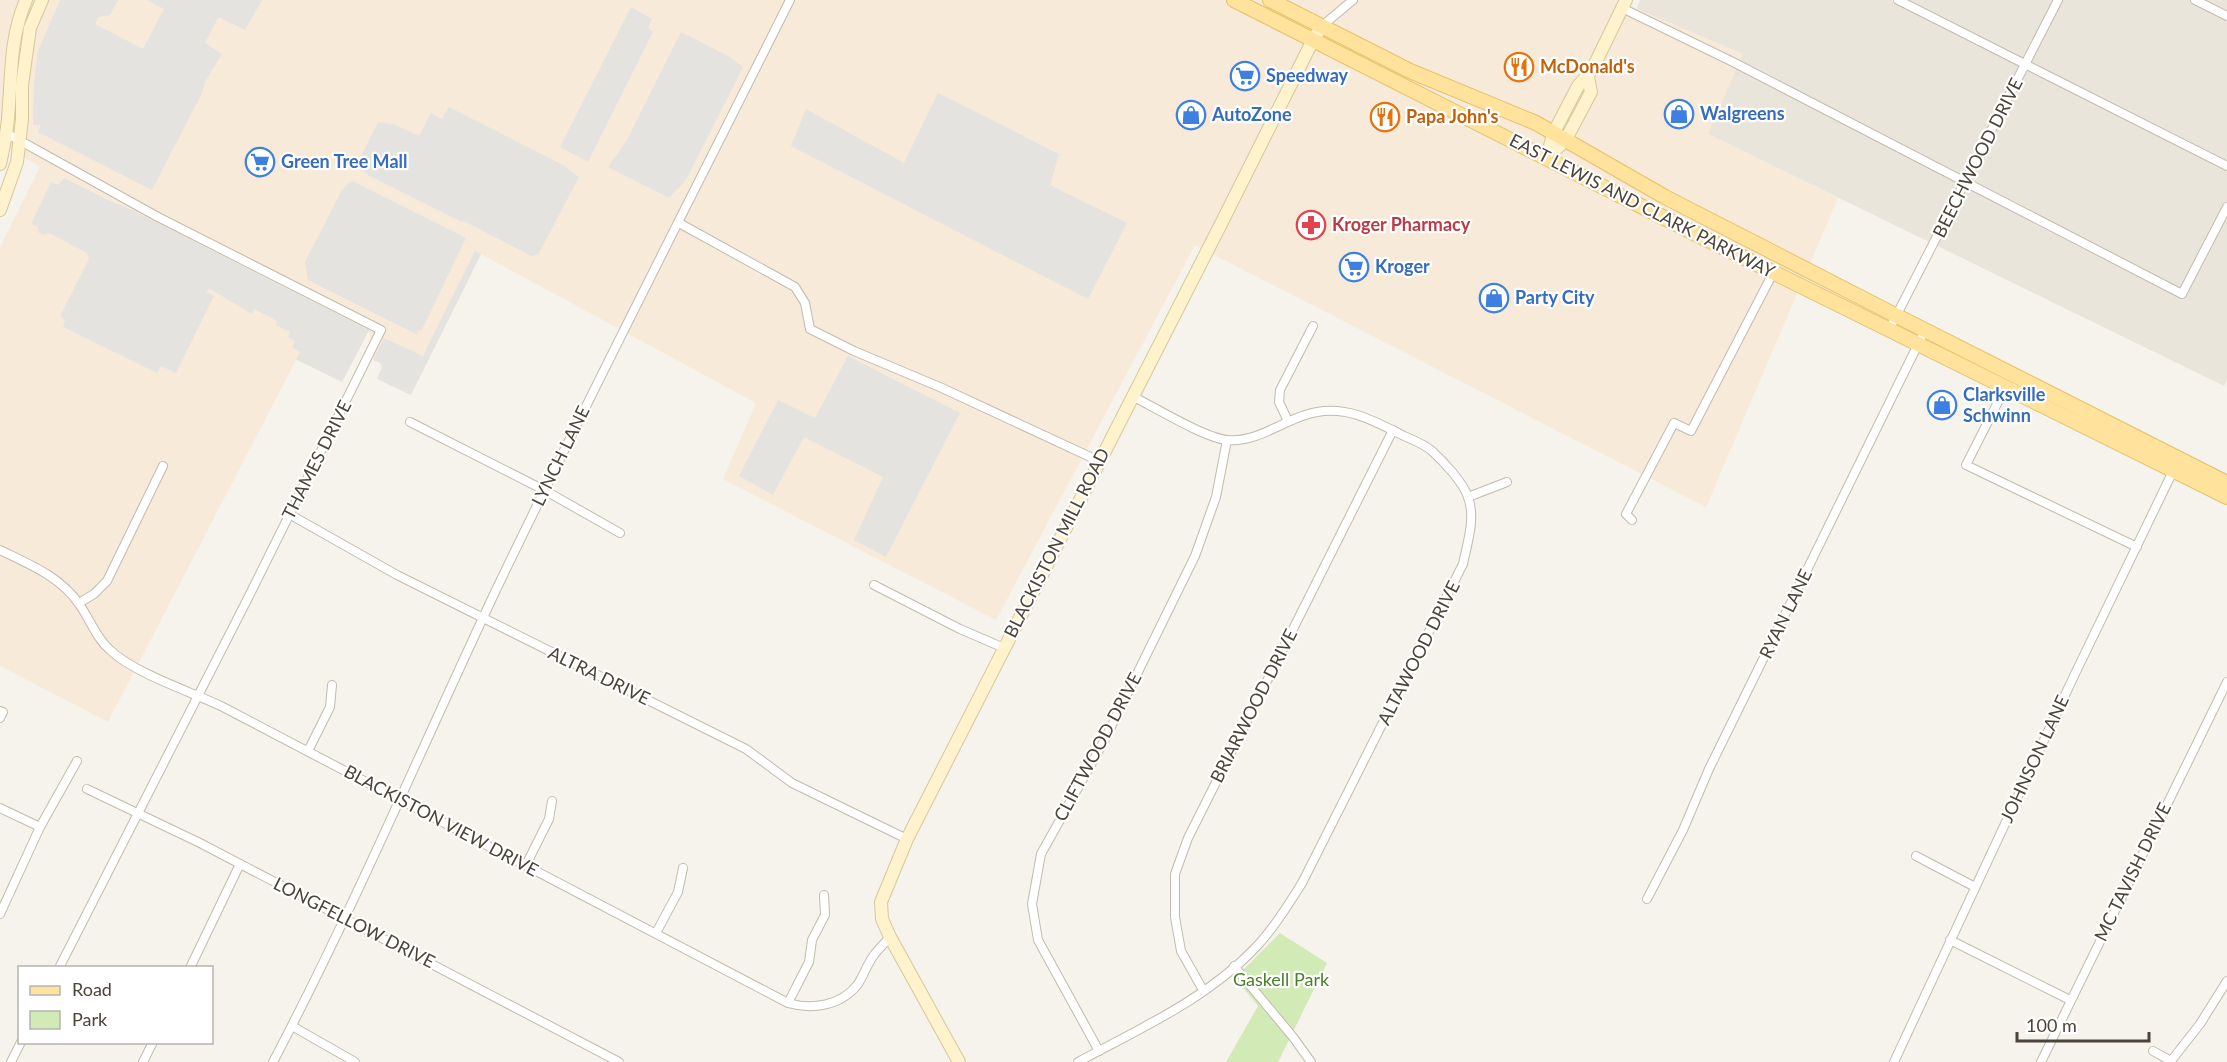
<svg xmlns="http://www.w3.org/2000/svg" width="2227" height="1062" viewBox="0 0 2227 1062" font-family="Lato,sans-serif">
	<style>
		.residential { fill: #eae5da }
		.commercial { fill: #f7ead8 }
		.green { fill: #d2eab5 }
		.parking { fill: #e5e3e0 }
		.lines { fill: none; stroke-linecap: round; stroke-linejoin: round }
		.street-casing { stroke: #c2bbae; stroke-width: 10 }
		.secondary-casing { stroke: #d6c79b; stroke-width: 14 }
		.primary-casing { stroke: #e6c16a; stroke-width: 16 }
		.street { stroke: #fff; stroke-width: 8 }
		.secondary { stroke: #fff3cd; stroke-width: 12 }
		.primary { stroke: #ffe39c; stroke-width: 14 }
		.labels { text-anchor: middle; stroke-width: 4.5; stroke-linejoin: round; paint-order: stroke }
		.food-label { font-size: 18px; font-weight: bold; fill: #c56008; stroke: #fff; text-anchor: start }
		.shop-label { font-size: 18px; font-weight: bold; fill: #366cbe; stroke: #fff; text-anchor: start }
		.street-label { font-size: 18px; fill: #4b4439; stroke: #fff }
		.health-label { font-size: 18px; font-weight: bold; fill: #be3a42; stroke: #fff; text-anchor: start }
		.park-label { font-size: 18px; fill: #4a7f2a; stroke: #fff }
	</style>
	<rect width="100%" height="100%" fill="#f6f3ec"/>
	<polygon class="residential" points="1640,0 2227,0 2227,381 2224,386 1708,134 1637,8"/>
	<polygon class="commercial" points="0,0 1617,0 1743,54 1708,134 1838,198 1706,507 1195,245 996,620 723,479 756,403 481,254 411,395 377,379 382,367 380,363 373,360 369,331 342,382 296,360 108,722 0,666 0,247 40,167 0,143"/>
	<polygon class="green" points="1280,933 1327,963 1278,1062 1226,1062 1258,1006 1235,978"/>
	<g class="parking">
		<polygon points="60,0 118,0 110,15 98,17 95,24 143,49 164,9 147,0 262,0 245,30 220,18 218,18 205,43 222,54 205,82 202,93 152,190 38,132 41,125 33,125 34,81 38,51"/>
		<polygon points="631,7 652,19 648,28 653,32 588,162 560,147"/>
		<polygon points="681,32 730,57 743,67 686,180 669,198 608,167 627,140"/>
		<polygon points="938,93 1059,154 1050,185 1127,223 1088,299 791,146 806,109 904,163"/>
		<polygon points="449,107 563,165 579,177 538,255 531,256 464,221 462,222 370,176 356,166 378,122 396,125 419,136 431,113 442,119"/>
		<polygon points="64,178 110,201 134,211 369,330 342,382 296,359 300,352 292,347 295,341 288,337 290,332 276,325 277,321 254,309 252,314 210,289 206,292 214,296 176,373 161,366 157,373 63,327 65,320 60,316 89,259 87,253 49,233 43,235 39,233 37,227 31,224 51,182 59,185"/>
		<polygon points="352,181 466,238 428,317 421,331 417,330 418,335 308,280 305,262 341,192 347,184"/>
		<polygon points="475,251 481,254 411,395 377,379 382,367 380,363 373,360 384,338 423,356"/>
		<polygon points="848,356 960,413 886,557 854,540 883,477 804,437 773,495 739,476 778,400 815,418"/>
	</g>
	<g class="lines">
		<g class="street-casing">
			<g id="street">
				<polyline points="1898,0 2227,166"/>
				<polyline points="2195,0 2227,16"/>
				<polyline points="1622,8 1733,62 2182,294 2227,207"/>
				<polyline points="1322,26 1353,0"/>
				<polyline points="6,133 158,217 381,330 248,598 59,968"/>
				<polyline points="679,223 795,287 805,303 810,329 854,351 942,388 1099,461"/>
				<polyline points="1889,330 2058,0"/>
				<polyline points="2005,388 1966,465 2137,547"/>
				<polyline points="1288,421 1279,402 1280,390 1313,326"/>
				<polyline points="410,422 544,490 620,533"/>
				<polyline points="1468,497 1507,482"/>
				<polyline points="289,514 397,575 746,749 792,783 907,839"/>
				<polyline points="1632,520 1626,514 1674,423 1691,431 1773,273"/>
				<path d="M0 550C29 564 61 577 79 604 90 619 96 638 110 650 134 673 189 691 221 706L788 1003C812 1010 841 1006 858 984 864 975 867 964 874 955 878 949 885 943 890 937"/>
				<polyline points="874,585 960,629 1004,648"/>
				<polyline points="79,603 94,594 107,581 163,466"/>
				<polyline points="0,711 3,712 0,718"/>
				<polyline points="308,751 330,707 332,685"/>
				<polyline points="87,789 200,843 619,1062"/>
				<polyline points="0,808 40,827"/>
				<polyline points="1916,856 1975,887"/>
				<polyline points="526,865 549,819 552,801"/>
				<polyline points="1647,899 1683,830 1709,769 1925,330"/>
				<polyline points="0,914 40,827 77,761"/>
				<polyline points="656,933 678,892 683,868"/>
				<polyline points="1950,940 2070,1000"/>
				<polyline points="1234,966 1293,1037 1311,1062"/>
				<polyline points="190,968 240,864"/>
				<polyline points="1203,990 1181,951 1175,917 1175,874 1188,838 1393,430"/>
				<polyline points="788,1003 809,962 812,940 825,915 824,895"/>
				<polyline points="292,1026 355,1062"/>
				<polyline points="1099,1051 1038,940 1032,904 1041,854 1104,741 1195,556 1216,497 1227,440"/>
				<polyline points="2153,1051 2171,1061 2200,1024 2227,981"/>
				<polyline points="11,1062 21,1042"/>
				<polyline points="143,1062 153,1042"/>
				<path d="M273 1062C354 908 422 747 496 590 591 392 692 196 790 0"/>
				<path d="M1078 1062C1139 1029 1207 999 1256 947 1274 928 1288 905 1302 883L1463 564C1467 544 1476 518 1468 497 1463 482 1443 461 1432 451 1424 444 1413 440 1404 436 1376 422 1349 406 1317 412 1286 417 1260 443 1227 440 1205 438 1154 407 1132 396"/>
				<polyline points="1894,1062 2073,678 2175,467"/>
				<polyline points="2041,1062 2227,682"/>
			</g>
		</g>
		<g class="secondary-casing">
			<g id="secondary">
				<polyline points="1547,157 1565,141 1591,92 1588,77"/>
				<polyline points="1547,158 1553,134 1578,86 1592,70 1626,0"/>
				<path d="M0 164C3 149 7 133 8 118 12 76 9 40 26 0"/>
				<polyline points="0,210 17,162 22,119 22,85 30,28 42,0"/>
				<polyline points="959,1062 890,937 882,919 881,902 907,839 1223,220 1313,40 1322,26"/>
			</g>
		</g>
		<g class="primary-casing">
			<g id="primary">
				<polyline points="1234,0 1696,234 2227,497"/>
				<polyline points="1270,0 1410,71 1536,123 1665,197 1897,316 2227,483"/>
			</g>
		</g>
		<use href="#street" class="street"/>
		<use href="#secondary" class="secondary"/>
		<use href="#primary" class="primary"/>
	</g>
	<defs>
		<g id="restaurant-ring" transform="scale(1.5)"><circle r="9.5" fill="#fff" stroke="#e8710a" stroke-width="1.5"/><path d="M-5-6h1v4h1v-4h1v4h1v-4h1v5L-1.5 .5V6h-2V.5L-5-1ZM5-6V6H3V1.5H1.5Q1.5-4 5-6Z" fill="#e8710a"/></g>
		<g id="supermarket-ring" transform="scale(1.5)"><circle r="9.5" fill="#fff" stroke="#3f7fe0" stroke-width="1.5"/><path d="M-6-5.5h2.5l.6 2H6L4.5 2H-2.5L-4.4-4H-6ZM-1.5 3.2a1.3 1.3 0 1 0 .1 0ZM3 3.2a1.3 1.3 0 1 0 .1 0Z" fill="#3f7fe0"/></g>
		<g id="shop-ring" transform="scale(1.5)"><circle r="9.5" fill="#fff" stroke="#3f7fe0" stroke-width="1.5"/><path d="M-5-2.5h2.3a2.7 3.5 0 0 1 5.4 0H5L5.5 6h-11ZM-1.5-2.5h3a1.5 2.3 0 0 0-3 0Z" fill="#3f7fe0"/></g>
		<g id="pharmacy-ring" transform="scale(1.5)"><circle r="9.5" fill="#fff" stroke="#e0444e" stroke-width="1.5"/><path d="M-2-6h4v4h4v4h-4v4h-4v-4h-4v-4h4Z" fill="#e0444e"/></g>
	</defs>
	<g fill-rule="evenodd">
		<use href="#restaurant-ring" x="1519" y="67"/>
		<use href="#supermarket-ring" x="1245" y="76"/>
		<use href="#shop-ring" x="1679" y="114"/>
		<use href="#shop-ring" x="1191" y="115"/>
		<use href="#restaurant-ring" x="1385" y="117"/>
		<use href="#supermarket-ring" x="260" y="162"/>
		<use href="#pharmacy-ring" x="1311" y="225"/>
		<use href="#supermarket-ring" x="1354" y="267"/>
		<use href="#shop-ring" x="1494" y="298"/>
		<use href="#shop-ring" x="1942" y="405"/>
	</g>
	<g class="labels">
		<g class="food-label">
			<text x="1540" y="73">McDonald's</text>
			<text x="1406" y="123">Papa John's</text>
		</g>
		<g class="shop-label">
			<text x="1266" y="82">Speedway</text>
			<text x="1700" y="120">Walgreens</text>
			<text x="1212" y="121">AutoZone</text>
			<text x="281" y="168">Green Tree Mall</text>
			<text x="1375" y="273">Kroger</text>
			<text x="1515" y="304">Party City</text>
			<text x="1963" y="401">Clarksville<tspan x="1963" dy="21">Schwinn</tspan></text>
		</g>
		<g class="street-label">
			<text transform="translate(1978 158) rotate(-63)" y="6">BEECHWOOD DRIVE</text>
			<text transform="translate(1642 206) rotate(27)" y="6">EAST LEWIS AND CLARK PARKWAY</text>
			<text transform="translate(561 456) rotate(-64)" y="6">LYNCH LANE</text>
			<text transform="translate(317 460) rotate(-63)" y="6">THAMES DRIVE</text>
			<text transform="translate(1057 543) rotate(-63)" y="6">BLACKISTON MILL ROAD</text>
			<text transform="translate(1786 614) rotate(-64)" y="6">RYAN LANE</text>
			<text transform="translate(1419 653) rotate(-63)" y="6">ALTAWOOD DRIVE</text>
			<text transform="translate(599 676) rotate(26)" y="6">ALTRA DRIVE</text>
			<text transform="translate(1254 706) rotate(-63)" y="6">BRIARWOOD DRIVE</text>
			<text transform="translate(1098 747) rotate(-62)" y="6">CLIFTWOOD DRIVE</text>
			<text transform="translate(2035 759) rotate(-65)" y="6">JOHNSON LANE</text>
			<text transform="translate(441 821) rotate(28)" y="6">BLACKISTON VIEW DRIVE</text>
			<text transform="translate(2133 872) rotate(-64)" y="6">MC TAVISH DRIVE</text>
			<text transform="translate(354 923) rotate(27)" y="6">LONGFELLOW DRIVE</text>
		</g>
		<g class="health-label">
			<text x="1332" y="231">Kroger Pharmacy</text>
		</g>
		<g class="park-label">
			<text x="1281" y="986">Gaskell Park</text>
		</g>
	</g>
	<rect x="18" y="966" width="195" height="78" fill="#ffffff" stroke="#b7b4b0" stroke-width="1.5"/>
	<rect x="30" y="986" width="30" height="9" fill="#ffe39c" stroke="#b7b4b0" stroke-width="1.5"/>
	<text x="72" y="996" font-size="18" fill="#4b4439">Road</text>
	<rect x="30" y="1011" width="30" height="18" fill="#d2eab5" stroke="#b7b4b0" stroke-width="1.5"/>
	<text x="72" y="1026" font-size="18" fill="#4b4439">Park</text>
	<path d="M2017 1032v9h132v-9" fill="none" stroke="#4b4439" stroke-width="3"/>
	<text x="2026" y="1032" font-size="18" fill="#4b4439" stroke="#ffffff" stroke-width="4.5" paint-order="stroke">100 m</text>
</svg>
